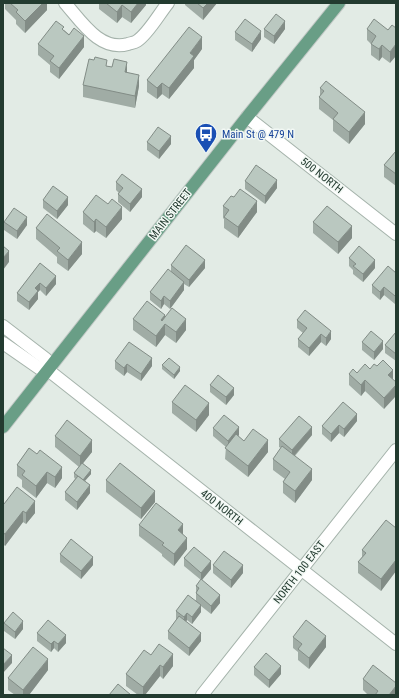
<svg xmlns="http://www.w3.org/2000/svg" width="399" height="698" viewBox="0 0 399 698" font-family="'Roboto Condensed',sans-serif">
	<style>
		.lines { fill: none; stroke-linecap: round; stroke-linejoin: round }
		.minor-casing { stroke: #a5b3ab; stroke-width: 14 }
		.major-casing { stroke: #c1c8c5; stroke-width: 14 }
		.minor { stroke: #fff; stroke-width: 12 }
		.major { stroke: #699e86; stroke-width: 12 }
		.wall { fill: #a0aca5 }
		.shaded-wall { fill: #828c86 }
		.building { fill: #bac8c0; stroke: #828c86 }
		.labels { text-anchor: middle; stroke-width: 3; stroke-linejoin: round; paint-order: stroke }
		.transit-label { font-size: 11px; fill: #164399; stroke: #f2f8f4; text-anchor: start }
		.street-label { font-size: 11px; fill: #233b30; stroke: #f2f8f4 }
	</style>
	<rect width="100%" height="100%" fill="#e2ebe5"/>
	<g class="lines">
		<g class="minor-casing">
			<g id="minor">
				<path d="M65 3C81 21 100 52 128 44 131 43 134 43 137 41 148 34 159 14 168 3"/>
				<polyline points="247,117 396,234"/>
				<polyline points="3,326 46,359 48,370"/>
				<polyline points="3,343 39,368 48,370 396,644"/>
				<polyline points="202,695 396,450"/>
			</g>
		</g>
		<g class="major-casing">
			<polyline id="major" points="3,427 247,117 339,3"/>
		</g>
		<use href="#minor" class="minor"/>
		<use href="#major" class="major"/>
	</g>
	<g class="wall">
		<polygon points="5,3 47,3 47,10 25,33 16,24 16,20 5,9"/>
		<polygon points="99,3 146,3 146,5 131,23 122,17 117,23 99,9"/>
		<polygon points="185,3 217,3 203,20 185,5"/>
		<polygon points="392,25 390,63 382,57 379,61 371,55 371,44 367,40 367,29 388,30"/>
		<polygon points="264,29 285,29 274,44 264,37"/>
		<polygon points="64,30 84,47 59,79 50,72 50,65 38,55 38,44"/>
		<polygon points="235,32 261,39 252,52 235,40"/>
		<polygon points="202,49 194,60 194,68 169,99 162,94 157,99 147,92 147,80"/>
		<polygon points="107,66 127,72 139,86 135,108 83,97 83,85"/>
		<polygon points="320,88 365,124 349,144 333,131 333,120 319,109 319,97 320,96"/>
		<polygon points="147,142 171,144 159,159 147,150"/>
		<polygon points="396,151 396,186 384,177 384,165"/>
		<polygon points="245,181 277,188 265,204 245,189"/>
		<polygon points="116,182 142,197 130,212 118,202 118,194 119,193 116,190"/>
		<polygon points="43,200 68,205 57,219 43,208"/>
		<polygon points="223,206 257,212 238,238 224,228 224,219 223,218"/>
		<polygon points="83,212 122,219 106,238 96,231 94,233 83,224"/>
		<polygon points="4,222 27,225 17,239 4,230"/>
		<polygon points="313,222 352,238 338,254 313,233"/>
		<polygon points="36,228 82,254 68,271 57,263 57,257 36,239"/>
		<polygon points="349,258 375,268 363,282 353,274 353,270 349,266"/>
		<polygon points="40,263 56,284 46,296 40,290 38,292 38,299 29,310 17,301 17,293"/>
		<polygon points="171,265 205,268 189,287 184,284 184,290 170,309 164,304 161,309 150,300 150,292 171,271"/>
		<polygon points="396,273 395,304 384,295 380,300 372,293 372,285"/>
		<polygon points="165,317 186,330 176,343 165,335 156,347 133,330 133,319"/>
		<polygon points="297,320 331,339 326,346 321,342 309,356 298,347 298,339 303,333 297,328"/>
		<polygon points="396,332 396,361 385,353 385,345"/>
		<polygon points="362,342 383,349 374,360 362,350"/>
		<polygon points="115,361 152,366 141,381 127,372 124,376 115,369"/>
		<polygon points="162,365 180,371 174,379 162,369"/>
		<polygon points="377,366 393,370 384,409 365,391 361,396 349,385 349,374 357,373"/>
		<polygon points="210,385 234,395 226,405 210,392"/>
		<polygon points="172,402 209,415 196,432 172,413"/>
		<polygon points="357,421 344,437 339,433 331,442 322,434 322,426"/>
		<polygon points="213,428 239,435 238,436 244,441 268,452 248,477 225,459 226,447 213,436"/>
		<polygon points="312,435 295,456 312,480 295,503 283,493 283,482 285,479 273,470 273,459 281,448 279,447 279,439"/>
		<polygon points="55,436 92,452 83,463 91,474 85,481 90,493 77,510 65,500 65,492 75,479 74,477 74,473 79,467 55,447"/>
		<polygon points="29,448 62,478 55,488 47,483 36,498 22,487 22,480 17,476 17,465"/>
		<polygon points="106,480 155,502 141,519 106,492"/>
		<polygon points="3,504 35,513 26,524 23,522 5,546 3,544"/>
		<polygon points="139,525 187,549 174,566 162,556 162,554 139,536"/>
		<polygon points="396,528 396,571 381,591 358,573 358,562 362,557 362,550"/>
		<polygon points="60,554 93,565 81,579 60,562"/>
		<polygon points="184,558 211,569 202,580 220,603 211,614 201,606 201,612 192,624 187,620 186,621 201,641 189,656 168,639 168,631 177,619 176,619 176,611 196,600 196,586 201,580 184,566"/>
		<polygon points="213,565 243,573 231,588 213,573"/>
		<polygon points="4,623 23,629 15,639 4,631"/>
		<polygon points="37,633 66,643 58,652 54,648 51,652 37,641"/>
		<polygon points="293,637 326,647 309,669 298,660 298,652 293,648"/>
		<polygon points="151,655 173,666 163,679 160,676 145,695 138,695 126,686 126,674"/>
		<polygon points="254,667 281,674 269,688 254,675"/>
		<polygon points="48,670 29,695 15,695 8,690 8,678"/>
		<polygon points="363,679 396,695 368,695 363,690"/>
	</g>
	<g class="shaded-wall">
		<polygon points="43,3 47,3 47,10 25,33 25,21"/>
		<polygon points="138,3 146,3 146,5 131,23 131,12"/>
		<polygon points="208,3 217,3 203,20 203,8"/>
		<polygon points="122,5 122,17 117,23 117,12"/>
		<polygon points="285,21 285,29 274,44 274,36"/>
		<polygon points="261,31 261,39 252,52 252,44"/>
		<polygon points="84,36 84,47 59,79 59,68"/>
		<polygon points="202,37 202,49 194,60 194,68 169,99 169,88 190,53"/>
		<polygon points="396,44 396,56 390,63 390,52"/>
		<polygon points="382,45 382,57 379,61 379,49"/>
		<polygon points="127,62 127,73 125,72"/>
		<polygon points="139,75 139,86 135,108 135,96"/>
		<polygon points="162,83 162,94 157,99 157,88"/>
		<polygon points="365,112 365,124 349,144 349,132"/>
		<polygon points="171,136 171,144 159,159 159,151"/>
		<polygon points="277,180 277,188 265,204 265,196"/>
		<polygon points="142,189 142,197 130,212 130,204"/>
		<polygon points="68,197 68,205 57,219 57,211"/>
		<polygon points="257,201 257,212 238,238 238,227"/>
		<polygon points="122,207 122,219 106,238 106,227"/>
		<polygon points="27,217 27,225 17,239 17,231"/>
		<polygon points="96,219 96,231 94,233 94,222"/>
		<polygon points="352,226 352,238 338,254 338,242"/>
		<polygon points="82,242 82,254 68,271 68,260"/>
		<polygon points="9,251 9,262 3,270 3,258"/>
		<polygon points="205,260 205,268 189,287 189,280"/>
		<polygon points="375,260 375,268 363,282 363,274"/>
		<polygon points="56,276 56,284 46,296 46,288"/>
		<polygon points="184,282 184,290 170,309 170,301"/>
		<polygon points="40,283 40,290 38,292 38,299 29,310 29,302 35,288"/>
		<polygon points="384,287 384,295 380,300 380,292"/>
		<polygon points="396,294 396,302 395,304 395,296"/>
		<polygon points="164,296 164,304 161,309 161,301"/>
		<polygon points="165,315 165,335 156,347 156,336 161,320"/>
		<polygon points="186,319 186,330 176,343 176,332"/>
		<polygon points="331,331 331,339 326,346 326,338"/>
		<polygon points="321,334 321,342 309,356 309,348"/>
		<polygon points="383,341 383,349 374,360 374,352"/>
		<polygon points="152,358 152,366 141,381 141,374"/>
		<polygon points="127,364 127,372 124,376 124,368"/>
		<polygon points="180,367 180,371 174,379 174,375"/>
		<polygon points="393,370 393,381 388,375"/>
		<polygon points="365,380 365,391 361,396 361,385"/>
		<polygon points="396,385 396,396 384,409 384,398"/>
		<polygon points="234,388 234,395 226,405 226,397"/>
		<polygon points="209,403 209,415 196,432 196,420"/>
		<polygon points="357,414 357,421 344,437 344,429"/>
		<polygon points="339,425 339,433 331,442 331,434"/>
		<polygon points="239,427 239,435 228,449 228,441"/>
		<polygon points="312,427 312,435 292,458 292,450"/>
		<polygon points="92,440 92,452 80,467 80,456"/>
		<polygon points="268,440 268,452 248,477 248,466"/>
		<polygon points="62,467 62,478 55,488 55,477"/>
		<polygon points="312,469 312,480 295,503 295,491"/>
		<polygon points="91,470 91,474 82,484 82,480"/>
		<polygon points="47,472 47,483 36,498 36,486"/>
		<polygon points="90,485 90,493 77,510 77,502"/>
		<polygon points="155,491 155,502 141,519 141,508"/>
		<polygon points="35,501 35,513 26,524 26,513"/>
		<polygon points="23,511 23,522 5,546 5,534"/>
		<polygon points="183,524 183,535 178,530"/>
		<polygon points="187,538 187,549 174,566 174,554"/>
		<polygon points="93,557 93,565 81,579 81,571"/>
		<polygon points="396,560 396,571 381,591 381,579"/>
		<polygon points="211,561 211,569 201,581 201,573"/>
		<polygon points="243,565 243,573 231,588 231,580"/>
		<polygon points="220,595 220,603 211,614 211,606"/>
		<polygon points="201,605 201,612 192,624 192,617"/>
		<polygon points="187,613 187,620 184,625 184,617"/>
		<polygon points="23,621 23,629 15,639 15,632"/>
		<polygon points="201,633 201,641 189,656 189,648"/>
		<polygon points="66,635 66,643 58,652 58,644"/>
		<polygon points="326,636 326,647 309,669 309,658"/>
		<polygon points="54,641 54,648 51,652 51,644"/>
		<polygon points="173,654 173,666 163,679 163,667"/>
		<polygon points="12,655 12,663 3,673 3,665"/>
		<polygon points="48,659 48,670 29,695 23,695 23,690"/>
		<polygon points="160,665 160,676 145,695 143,695 143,687"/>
		<polygon points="281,666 281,674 269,688 269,680"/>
		<polygon points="396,686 396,695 389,695"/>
	</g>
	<g class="building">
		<polygon points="10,3 43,3 25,21 16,12 18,10"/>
		<polygon points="106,3 138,3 131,12 122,5 117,12"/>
		<polygon points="197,3 208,3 203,8"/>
		<polygon points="276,14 285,21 274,36 264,29"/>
		<polygon points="245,19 261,31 252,44 235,32"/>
		<polygon points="374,19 388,30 392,25 396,28 396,44 390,52 382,45 379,49 371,44 376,36 367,29"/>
		<polygon points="56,21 64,27 62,29 69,35 74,28 84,36 59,68 50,61 54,56 38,44"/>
		<polygon points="189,27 202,37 190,53 194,56 169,88 162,83 157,88 147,80"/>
		<polygon points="95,57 107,60 106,66 112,67 114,59 127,62 125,72 139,75 135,96 83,85 89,59 94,60"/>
		<polygon points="326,81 365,112 349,132 333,119 338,113 319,97 324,91 320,88"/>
		<polygon points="158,127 171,136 159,151 147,142"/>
		<polygon points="396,151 396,174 384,165"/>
		<polygon points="256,165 277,180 265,196 245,181"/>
		<polygon points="122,174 142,189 130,204 118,194 123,188 116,182"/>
		<polygon points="53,186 68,197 57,211 43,200"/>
		<polygon points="240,189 257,201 238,227 224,217 229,210 223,206 231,196 234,197"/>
		<polygon points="96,195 108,204 112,199 122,207 106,227 96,219 94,222 83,212"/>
		<polygon points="327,206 352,226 338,242 313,222"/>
		<polygon points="14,208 27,217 17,231 4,222"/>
		<polygon points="47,214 82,242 68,260 57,251 60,248 36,228"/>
		<polygon points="186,245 205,260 189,280 171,265"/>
		<polygon points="3,246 9,251 3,258"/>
		<polygon points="359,246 375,260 363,274 353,266 356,264 349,258"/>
		<polygon points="40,263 56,276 46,288 40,283 35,288 38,291 29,302 17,293"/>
		<polygon points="388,266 396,273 396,294 395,296 384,287 380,292 372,285"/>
		<polygon points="168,269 184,282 170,301 164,296 161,301 150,292"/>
		<polygon points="147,301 165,315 161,320 162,321 172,308 186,319 176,332 165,324 156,336 133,319"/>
		<polygon points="305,310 331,331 326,338 321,334 309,348 298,339 307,328 297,320"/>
		<polygon points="371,331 383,341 374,352 362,342"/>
		<polygon points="396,332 396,354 385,345"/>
		<polygon points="129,342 152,358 141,374 127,364 124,368 115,361"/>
		<polygon points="169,358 180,367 174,375 162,365"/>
		<polygon points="383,360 393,370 388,375 396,382 396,385 384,398 365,380 361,385 349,374 353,369 357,373 365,364 370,369 374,364 377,366"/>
		<polygon points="218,375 234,388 226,397 210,385"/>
		<polygon points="185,385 209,403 196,420 172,402"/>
		<polygon points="343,402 357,414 344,429 339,425 331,434 322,426"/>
		<polygon points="224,415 239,427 228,441 213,428"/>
		<polygon points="299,416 312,427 292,450 279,439"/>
		<polygon points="67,420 92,440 80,456 55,436"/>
		<polygon points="253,429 268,440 248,466 225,448 236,434 244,441"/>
		<polygon points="282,446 312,469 295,491 283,482 290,472 273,459"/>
		<polygon points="29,448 37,454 40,450 62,467 55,477 47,472 36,486 22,475 25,471 17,465"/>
		<polygon points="82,463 91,470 83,480 74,473"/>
		<polygon points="120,463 155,491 141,508 106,480"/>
		<polygon points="78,476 90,485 77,502 65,492"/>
		<polygon points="17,487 35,501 26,513 23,511 5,534 3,533 3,504 4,504"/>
		<polygon points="156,503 183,524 178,530 187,538 174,554 162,545 164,543 139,525"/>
		<polygon points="386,520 396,528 396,560 381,579 358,562 366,553 362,550"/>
		<polygon points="71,539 93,557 81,571 60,554"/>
		<polygon points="194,547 211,561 201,573 184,558"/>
		<polygon points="224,551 243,565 231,580 213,565"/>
		<polygon points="201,579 220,595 211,606 196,593 199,588 196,586"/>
		<polygon points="188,595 201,605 192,617 187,613 184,617 176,611"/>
		<polygon points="13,612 23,621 15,632 4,623"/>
		<polygon points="179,616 201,633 189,648 168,631"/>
		<polygon points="48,620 66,635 58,644 54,641 51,644 37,633"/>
		<polygon points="306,620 326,636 309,658 298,649 302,644 293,637"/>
		<polygon points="159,644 173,654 163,667 160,665 143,687 126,674 144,650 151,655"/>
		<polygon points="33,647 48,659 23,690 8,678"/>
		<polygon points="3,648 12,655 3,665"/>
		<polygon points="266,653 281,666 269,680 254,667"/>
		<polygon points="373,665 396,683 396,686 389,695 375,695 378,691 363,679"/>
		<polygon points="118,684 131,695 109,695"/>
	</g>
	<defs>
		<g id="bus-pin" transform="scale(1.15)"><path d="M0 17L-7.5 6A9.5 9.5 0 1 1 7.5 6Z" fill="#1a4fb4" stroke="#f2f8f4"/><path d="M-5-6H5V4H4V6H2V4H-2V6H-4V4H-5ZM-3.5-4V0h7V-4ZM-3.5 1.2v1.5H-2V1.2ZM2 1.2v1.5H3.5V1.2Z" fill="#fff"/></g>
	</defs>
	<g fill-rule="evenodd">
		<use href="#bus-pin" x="206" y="134"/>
	</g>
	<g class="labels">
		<g class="transit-label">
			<text x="222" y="138">Main St @ 479 N</text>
		</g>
		<g class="street-label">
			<text transform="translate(322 175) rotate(38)" y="4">500 NORTH</text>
			<text transform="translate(170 214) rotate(-52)" y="4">MAIN STREET</text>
			<text transform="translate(222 507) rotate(38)" y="4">400 NORTH</text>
			<text transform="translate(299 572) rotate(-52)" y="4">NORTH 100 EAST</text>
		</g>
	</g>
	<rect width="399" height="698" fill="none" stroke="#233b30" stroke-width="8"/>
</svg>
